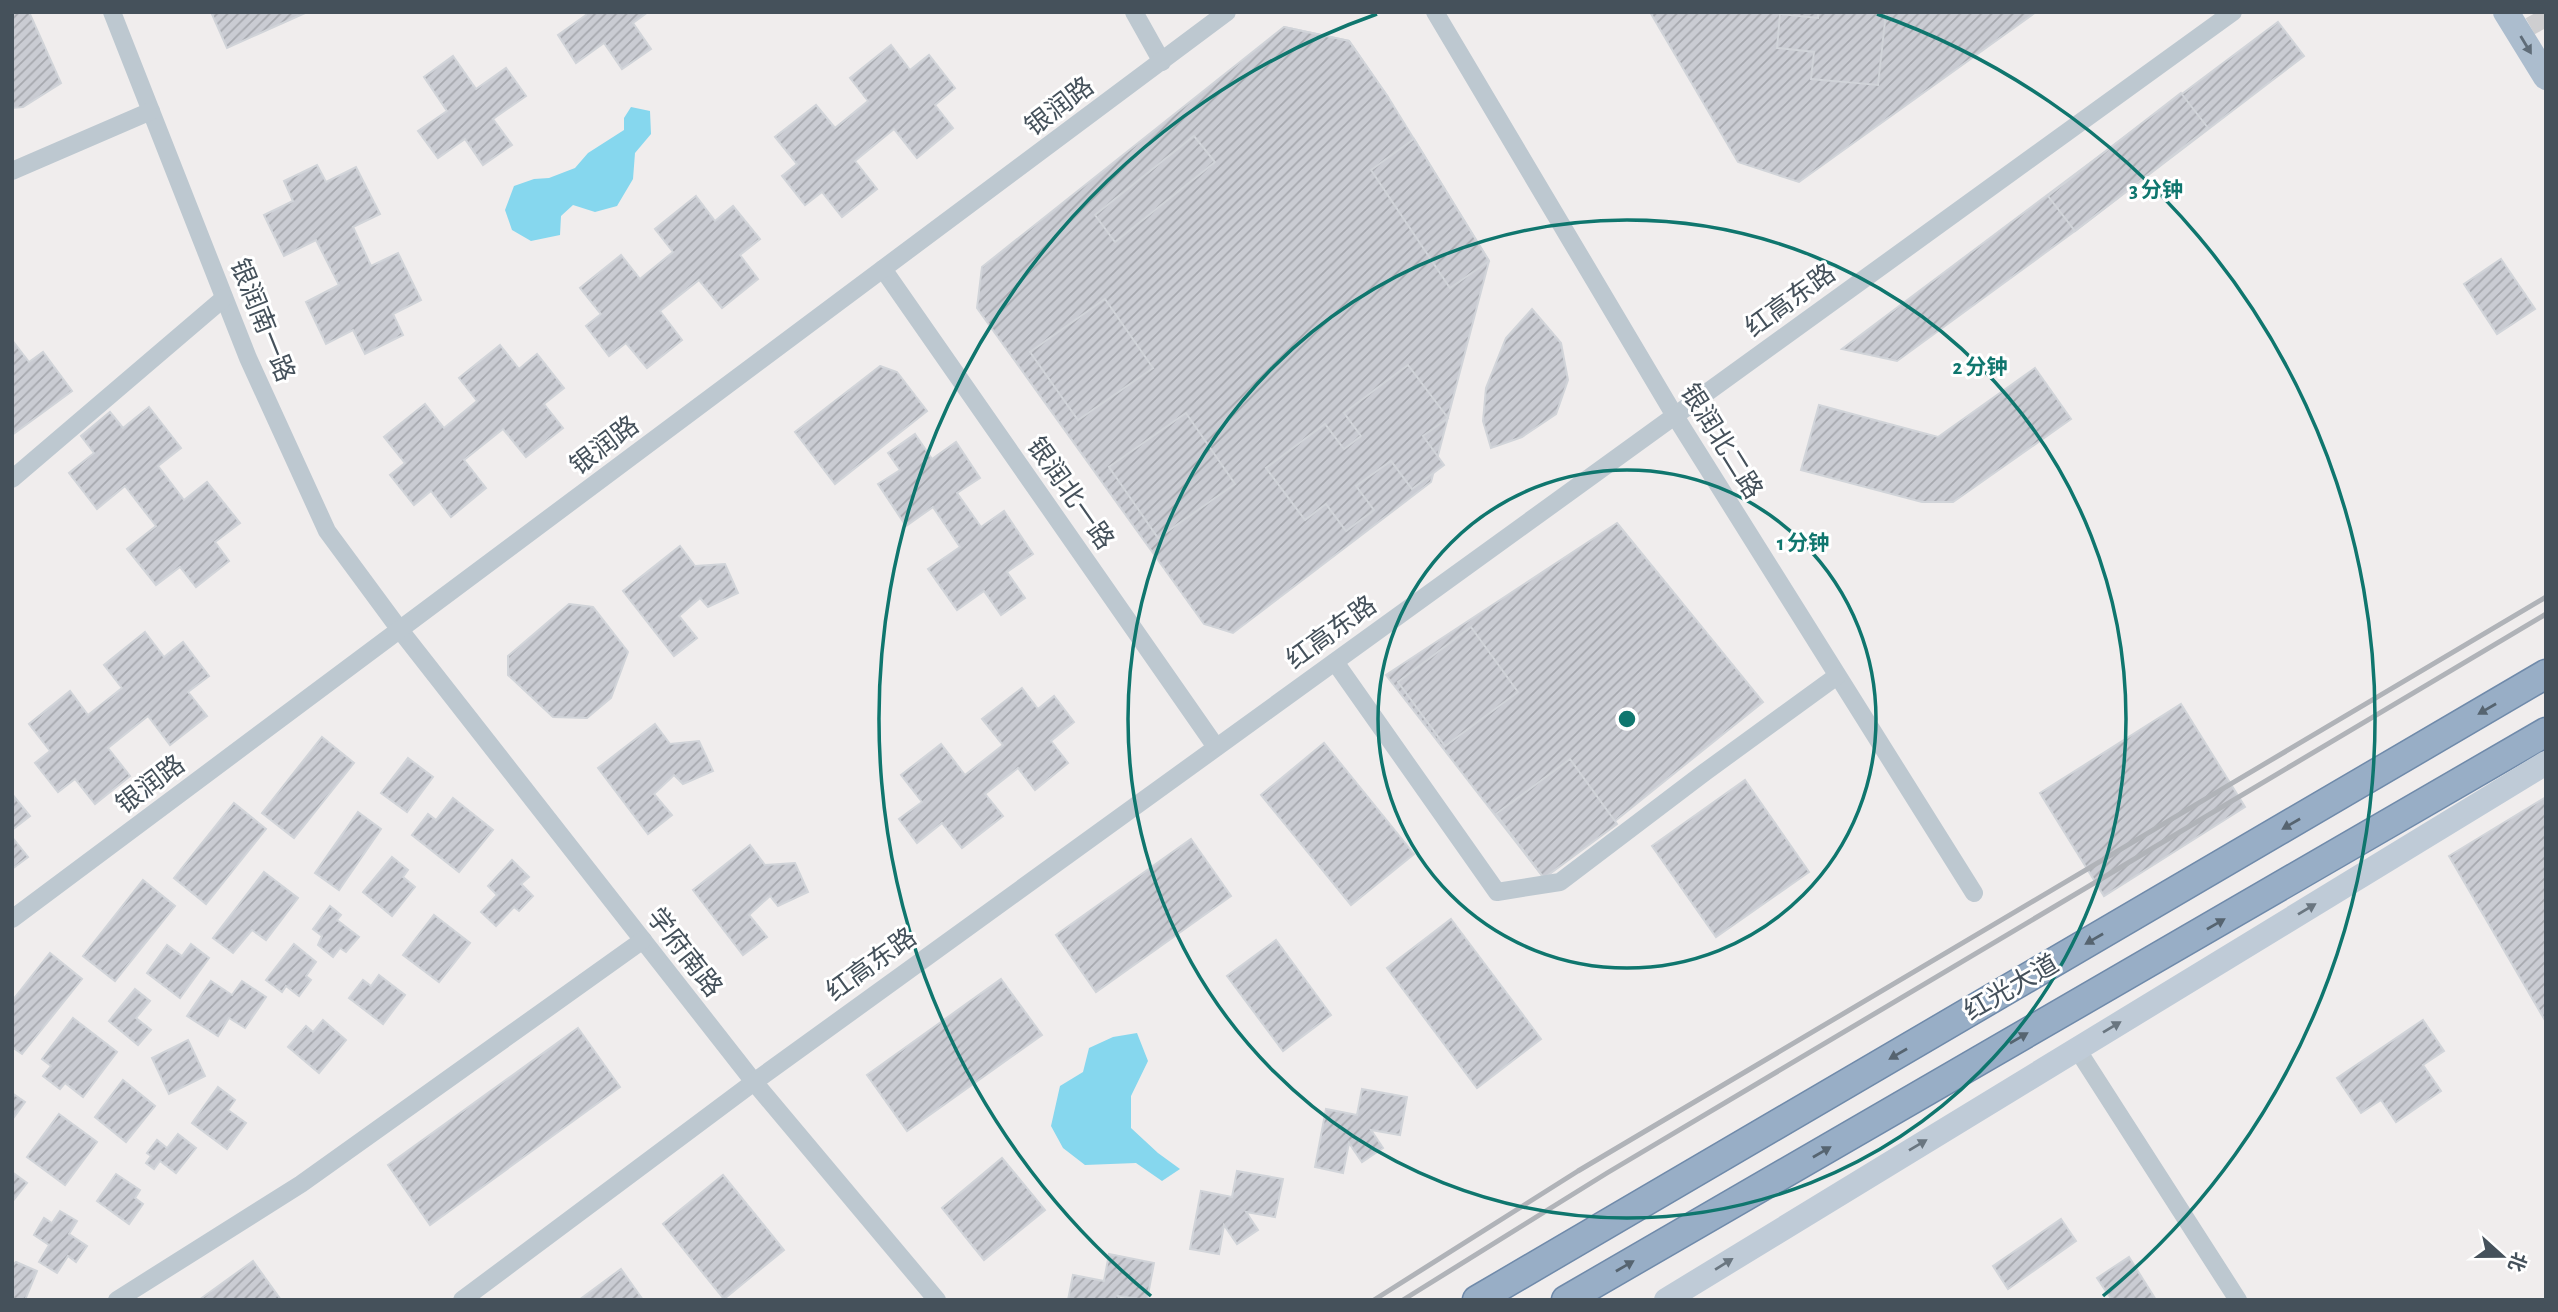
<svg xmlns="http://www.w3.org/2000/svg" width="2558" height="1312" viewBox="0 0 2558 1312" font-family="'Alegreya Sans','Noto Sans SC',sans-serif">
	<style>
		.water { fill: #86d7ee }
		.building { fill: url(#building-hatch); stroke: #d1d4d9; stroke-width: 2 }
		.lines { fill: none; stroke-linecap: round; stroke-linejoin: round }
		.primary-tunnel { stroke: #ceced0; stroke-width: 26; stroke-dasharray: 26 13; stroke-linecap: butt }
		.trunk-casing { stroke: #6f8aaa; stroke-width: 31 }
		.minor { stroke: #bdc8d0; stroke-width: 18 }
		.secondary { stroke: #bfcbd7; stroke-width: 24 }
		.primary { stroke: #acbdce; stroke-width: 26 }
		.trunk { stroke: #98aec6; stroke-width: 28 }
		.rail { stroke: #b0b3b8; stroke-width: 5 }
		.oneway { fill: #5f6c78 }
		.oneway2 { fill: #566470 }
		.oneway3 { fill: #6a7680 }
		.ring { fill: none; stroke: #0f766e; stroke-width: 3.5 }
		.labels { text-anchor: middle; stroke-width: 6; stroke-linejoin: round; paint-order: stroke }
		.street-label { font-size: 26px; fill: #45515b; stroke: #fff }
		.centre { fill: #0f766e; stroke: #fff; stroke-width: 3.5 }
		.ring-label { font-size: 21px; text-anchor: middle; font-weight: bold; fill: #0f766e; stroke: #fff; stroke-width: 6; stroke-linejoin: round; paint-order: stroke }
	</style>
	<defs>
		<pattern id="building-hatch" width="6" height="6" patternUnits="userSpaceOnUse" patternTransform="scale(1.75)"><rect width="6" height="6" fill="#caccd3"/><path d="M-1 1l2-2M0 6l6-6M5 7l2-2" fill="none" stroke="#a6a8ae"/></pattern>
	</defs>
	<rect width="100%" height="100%" fill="#f0eded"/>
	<g class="water">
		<polygon points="631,107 650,111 651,134 635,153 633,179 617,206 595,212 573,205 561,216 560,235 531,241 512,230 505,210 514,186 534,179 549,178 575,168 588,153 624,130 624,118"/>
		<polygon points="1137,1033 1148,1061 1131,1096 1131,1128 1158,1153 1180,1169 1162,1181 1136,1163 1085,1165 1063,1148 1051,1126 1060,1086 1083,1072 1089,1048 1113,1037"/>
	</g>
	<g class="building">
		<polygon points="12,12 29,12 61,83 23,107 12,108"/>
		<polygon points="211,12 305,12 305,13 227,48"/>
		<polygon points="585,12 648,12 633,23 651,49 622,69 604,43 576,63 558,35 586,15"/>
		<polygon points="1650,12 2036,12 1799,182 1738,162"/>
		<polygon points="1818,12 1886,12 1878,85 1811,79 1814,52 1777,48 1780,14 1818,18"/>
		<polygon points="2278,22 2304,56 2075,231 1897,361 1842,349"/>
		<polygon points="1284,27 1349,41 1388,97 1346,133 1304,84 1263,119 1228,76"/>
		<polygon points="1284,27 1349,41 1388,97 1489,261 1431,482 1233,633 1204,624 977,308 982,267"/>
		<polygon points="891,45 910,70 929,55 955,88 935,105 953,128 917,158 894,129 855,161 877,189 842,217 822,192 805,205 782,176 797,164 775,137 816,105 835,128 868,101 850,78"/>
		<polygon points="453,56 476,89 506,68 526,96 493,119 512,145 483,165 465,139 438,158 418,131 447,111 424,77"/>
		<polygon points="2181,93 2208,128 2075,231 2048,196"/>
		<polygon points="1194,136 1215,162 1115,242 1095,215"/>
		<polygon points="1414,139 1489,261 1450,288 1371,170"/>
		<polygon points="317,165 326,182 356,167 380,214 353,227 371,266 398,253 421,300 393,314 403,335 365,354 353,330 326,344 306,302 339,285 316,240 284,256 264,215 293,201 284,181"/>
		<polygon points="696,196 715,221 733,206 760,239 740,255 758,279 722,308 699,280 660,311 682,340 647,368 626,343 609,356 586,326 601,314 580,288 621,255 640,279 673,252 655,229"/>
		<polygon points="2501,259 2535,309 2497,334 2464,284"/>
		<polygon points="1105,299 1153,368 1078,420 1030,352"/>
		<polygon points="1532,309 1561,343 1568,380 1556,414 1522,437 1491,448 1483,421 1486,388 1506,338"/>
		<polygon points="12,340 29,362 43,352 72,391 12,435"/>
		<polygon points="500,345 519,369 537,354 564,388 544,404 563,428 526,457 503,429 464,460 486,488 451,517 431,491 414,505 390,475 405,463 384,437 425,404 444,428 477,401 459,378"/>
		<polygon points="1408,365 1448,418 1423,436 1444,465 1412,489 1391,461 1356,486 1374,510 1346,531 1326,504 1305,520 1266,468 1325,424 1344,449 1361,436 1344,413"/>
		<polygon points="880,366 897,372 927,411 835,484 795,432"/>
		<polygon points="2035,368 2071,419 1953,502 1922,502 1801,470 1819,405 1938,437"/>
		<polygon points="149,407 181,448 158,466 184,500 207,482 240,523 215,542 229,561 196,587 180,567 156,585 127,549 156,526 125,486 97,509 69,473 94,453 81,436 110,412 123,428"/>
		<polygon points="1186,413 1235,484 1158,538 1109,467"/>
		<polygon points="915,434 932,459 956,442 980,478 957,493 981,527 1004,511 1033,554 1007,572 1025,598 1001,615 984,591 957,610 928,569 960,547 933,507 906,526 878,484 900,470 888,453"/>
		<polygon points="1617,523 1763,702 1544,878 1386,675"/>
		<polygon points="680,546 695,566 725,564 738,593 708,607 700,598 679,616 697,638 674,656 623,591"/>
		<polygon points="569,604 593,607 628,652 611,698 587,718 553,717 508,675 508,656"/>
		<polygon points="1471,627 1518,692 1445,746 1398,682"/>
		<polygon points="145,632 164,657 183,642 209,676 188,692 207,716 170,745 148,716 108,748 130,776 95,804 75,779 58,792 35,763 50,751 29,724 70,691 88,715 122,688 104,665"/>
		<polygon points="1022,688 1038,709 1054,696 1074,722 1051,741 1068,763 1035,790 1018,768 985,794 1003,816 962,848 942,823 917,843 899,819 922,802 901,775 941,744 965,775 1003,745 982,719"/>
		<polygon points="2181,704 2245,807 2104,896 2040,793"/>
		<polygon points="655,724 670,744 699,741 713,771 683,784 674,775 654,794 672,815 648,834 598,768"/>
		<polygon points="322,737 354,763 294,838 262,813"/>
		<polygon points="1324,743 1414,854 1351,905 1261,795"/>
		<polygon points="408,758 433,777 407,812 381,793"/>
		<polygon points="1570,759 1617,824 1544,878 1496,814"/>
		<polygon points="1745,780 1809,872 1716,937 1652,846"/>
		<polygon points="12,794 30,816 12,830"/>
		<polygon points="2546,797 2546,1022 2449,856"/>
		<polygon points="453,798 493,830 459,872 412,835 428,814 436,820"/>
		<polygon points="234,803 266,829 206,904 174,878"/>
		<polygon points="358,812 381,829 339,890 315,873"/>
		<polygon points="12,837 28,857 12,869"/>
		<polygon points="1191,839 1231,896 1096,992 1056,935"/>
		<polygon points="750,845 765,865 795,863 808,892 778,906 770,896 749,915 767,937 743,955 693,890"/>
		<polygon points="392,857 408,870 403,877 415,887 392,916 363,892"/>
		<polygon points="512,860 529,877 521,884 533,896 519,911 514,907 496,926 481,912 497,895 488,886"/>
		<polygon points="264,872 298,898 266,940 252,930 233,953 213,938"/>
		<polygon points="143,880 175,906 115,981 83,956"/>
		<polygon points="330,906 341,915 337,920 359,937 346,952 340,948 333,957 318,945 322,936 313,929"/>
		<polygon points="434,915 470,943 439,982 403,955"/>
		<polygon points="1451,919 1541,1039 1477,1088 1387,968"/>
		<polygon points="1276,940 1331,1015 1283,1051 1227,976"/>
		<polygon points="191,944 209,958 180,998 147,973 167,945 182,956"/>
		<polygon points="294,944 316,962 306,976 311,980 299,996 286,986 282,992 266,980"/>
		<polygon points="50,953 82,979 22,1054 12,1047 12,1001"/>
		<polygon points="379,975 405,995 383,1024 349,998 363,980 371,986"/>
		<polygon points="1001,979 1042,1035 907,1131 867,1075"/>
		<polygon points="211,981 232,995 242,981 266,997 245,1028 229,1018 218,1036 187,1016"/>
		<polygon points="135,989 150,1001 136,1018 151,1030 138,1045 109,1021"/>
		<polygon points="73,1018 117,1052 83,1097 65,1083 60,1089 43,1076 51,1066 42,1059"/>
		<polygon points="323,1020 346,1040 319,1073 288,1047 306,1026 313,1032"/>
		<polygon points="2423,1020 2444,1051 2423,1065 2441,1091 2396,1122 2381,1100 2361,1113 2337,1078"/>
		<polygon points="578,1028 620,1087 430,1225 388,1165"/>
		<polygon points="188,1040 205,1076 169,1094 152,1058"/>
		<polygon points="123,1080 155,1106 126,1142 95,1117"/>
		<polygon points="218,1087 235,1100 228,1110 246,1123 227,1149 192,1123"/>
		<polygon points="1362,1089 1407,1097 1400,1135 1371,1130 1383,1148 1362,1162 1349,1143 1343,1173 1315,1167 1326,1109 1357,1115"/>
		<polygon points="12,1093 25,1102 12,1120"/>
		<polygon points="59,1114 97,1142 65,1185 27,1157"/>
		<polygon points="178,1134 196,1148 176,1173 160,1161 154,1169 146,1163 151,1156 147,1153 157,1140 167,1148"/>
		<polygon points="1002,1158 1045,1210 984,1260 942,1208"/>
		<polygon points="1237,1171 1283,1179 1275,1217 1246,1212 1258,1230 1237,1244 1224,1225 1219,1254 1190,1249 1201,1191 1232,1197"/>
		<polygon points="12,1172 27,1183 12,1202"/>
		<polygon points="116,1174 140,1190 135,1198 143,1204 129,1224 97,1201"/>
		<polygon points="723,1175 784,1250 724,1299 663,1224"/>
		<polygon points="60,1211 77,1221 69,1234 87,1246 76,1262 68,1256 57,1273 39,1262 49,1245 34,1235 44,1218 52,1223"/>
		<polygon points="2061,1219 2076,1241 2008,1289 1993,1266"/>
		<polygon points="1109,1254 1154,1263 1147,1300 1118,1296 1120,1300 1068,1300 1073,1275 1104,1281"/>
		<polygon points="2129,1257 2156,1300 2112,1300 2097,1278"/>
		<polygon points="253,1261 281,1300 199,1300"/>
		<polygon points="16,1262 37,1271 25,1300 12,1300 12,1266"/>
		<polygon points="621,1269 643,1300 579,1300"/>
	</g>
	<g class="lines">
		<polyline class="primary-tunnel" points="2537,12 2546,28"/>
		<g class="trunk-casing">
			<g id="trunk">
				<polyline points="1477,1300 2546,674"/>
				<polyline points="1566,1300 2546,732"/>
			</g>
		</g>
		<g class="minor">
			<polyline points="112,12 248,358 327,531 400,630 754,1082 937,1300"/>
			<polyline points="1134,12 1162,62"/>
			<polyline points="1435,12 1675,416 1974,893"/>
			<polyline points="12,171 151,111"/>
			<polyline points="883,269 1216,747"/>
			<polyline points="12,479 224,298"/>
			<polyline points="1335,662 1497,892 1560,882 1705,772 1837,676"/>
			<polyline points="12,919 1227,12"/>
			<polyline points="2077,1049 2238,1300"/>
			<polyline points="117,1300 301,1184 643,940"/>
			<polyline points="462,1300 754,1082 2233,12"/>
		</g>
		<polyline class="secondary" points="1666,1300 2546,763"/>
		<polyline class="primary" points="2506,12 2546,77"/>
		<use href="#trunk" class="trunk"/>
		<g class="rail">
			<polyline points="1374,1300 1578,1171 2546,597"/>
			<polyline points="1403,1300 1607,1173 2546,614"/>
		</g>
	</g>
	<defs><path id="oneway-solid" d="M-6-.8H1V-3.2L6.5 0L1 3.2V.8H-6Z" transform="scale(1.75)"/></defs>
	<use class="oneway" href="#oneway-solid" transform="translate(2526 45) rotate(59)"/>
	<g class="oneway2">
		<use href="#oneway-solid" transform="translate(2487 709) rotate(150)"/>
		<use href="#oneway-solid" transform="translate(2291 824) rotate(150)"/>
		<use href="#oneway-solid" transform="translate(2216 924) rotate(-30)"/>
		<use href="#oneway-solid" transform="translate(2094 939) rotate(150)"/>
		<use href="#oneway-solid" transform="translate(2019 1038) rotate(-30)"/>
		<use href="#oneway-solid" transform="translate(1898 1054) rotate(150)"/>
		<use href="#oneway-solid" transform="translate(1822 1152) rotate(-30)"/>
		<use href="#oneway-solid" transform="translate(1625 1266) rotate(-30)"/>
	</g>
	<g class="oneway3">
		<use href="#oneway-solid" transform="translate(2307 909) rotate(-31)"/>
		<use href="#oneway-solid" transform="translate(2112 1027) rotate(-31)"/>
		<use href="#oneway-solid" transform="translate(1918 1145) rotate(-31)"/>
		<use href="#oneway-solid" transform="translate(1724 1264) rotate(-32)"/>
	</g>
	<g class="ring">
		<circle cx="1627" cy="719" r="249"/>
		<circle cx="1627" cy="719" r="499"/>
		<path d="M1151 1296A748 748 0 0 1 1377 14M1877 14A748 748 0 0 1 2103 1296"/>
	</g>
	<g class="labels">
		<g class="street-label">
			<text transform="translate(1059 106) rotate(-37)" y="9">银润路</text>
			<text transform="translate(1790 300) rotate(-36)" y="9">红高东路</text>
			<text transform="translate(263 320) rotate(68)" y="9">银润南一路</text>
			<text transform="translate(1722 441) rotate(58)" y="9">银润北二路</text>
			<text transform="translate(604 445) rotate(-37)" y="9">银润路</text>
			<text transform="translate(1071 493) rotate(55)" y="9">银润北一路</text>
			<text transform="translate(1331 632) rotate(-36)" y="9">红高东路</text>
			<text transform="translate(150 784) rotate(-37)" y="9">银润路</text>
			<text transform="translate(685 952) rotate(52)" y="9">学府南路</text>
			<text transform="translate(871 964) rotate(-36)" y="9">红高东路</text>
			<text transform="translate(2011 987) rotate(-30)" y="9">红光大道</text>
		</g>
	</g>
	<circle cx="1627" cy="719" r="10" class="centre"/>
	<g class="ring-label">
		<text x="2156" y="197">3 分钟</text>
		<text x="1980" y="374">2 分钟</text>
		<text x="1803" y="550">1 分钟</text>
	</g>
	<rect width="2558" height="1312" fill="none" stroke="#45515b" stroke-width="28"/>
	<g transform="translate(2502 1256) rotate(111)" stroke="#ffffff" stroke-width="5" paint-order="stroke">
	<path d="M0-5L12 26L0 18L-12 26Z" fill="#45515b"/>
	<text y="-10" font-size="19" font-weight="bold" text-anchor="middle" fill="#45515b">北</text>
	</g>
</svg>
